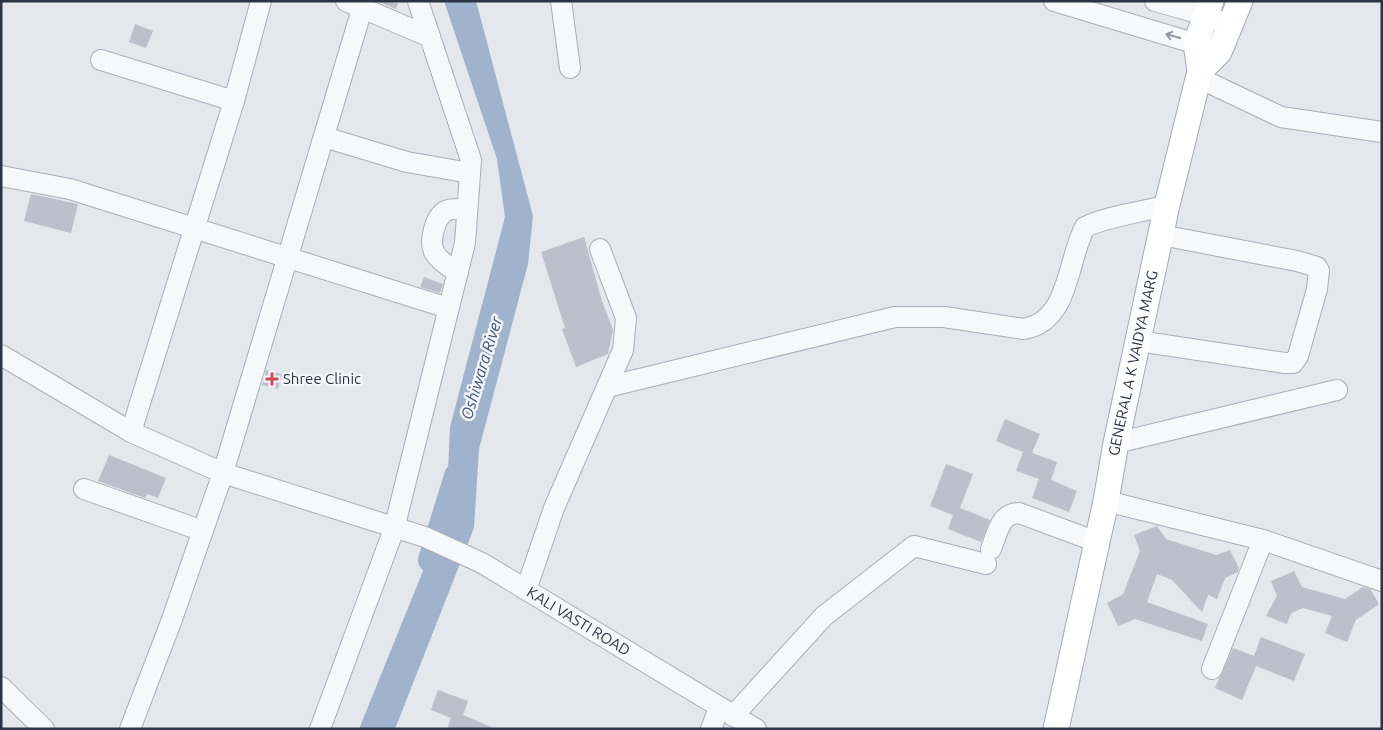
<svg xmlns="http://www.w3.org/2000/svg" width="1383" height="730" viewBox="0 0 1383 730" font-family="Ubuntu,sans-serif">
	<style>
		.water { fill: #9fb4cc }
		.lines { fill: none; stroke-linecap: round; stroke-linejoin: round }
		.river { stroke: #9fb4cc; stroke-width: 26 }
		.building { fill: #bbc0ca }
		.minor-casing { stroke: #a9aeb7; stroke-width: 22 }
		.major-casing { stroke: #a3abb8; stroke-width: 27 }
		.minor { stroke: #f7f8fa; stroke-width: 20 }
		.major { stroke: #fff; stroke-width: 25 }
		.oneway { stroke: #9196a0 }
		.poi-dot { fill: #d1495b; stroke: #f4f6f9; stroke-width: 2 }
		.labels { text-anchor: middle; stroke-width: 5; stroke-linejoin: round; paint-order: stroke }
		.street-label { font-size: 15px; fill: #2b3445; stroke: #f4f6f9 }
		.poi-label { font-size: 15px; fill: #2b3445; stroke: #f4f6f9; text-anchor: start }
		.water-label { font-size: 16px; font-style: italic; fill: #34527a; stroke: #f4f6f9 }
	</style>
	<rect width="100%" height="100%" fill="#e4e7ec"/>
	<polygon class="water" points="444,1 476,1 533,216 528,264 479,449 474,528 395,729 359,729 446,514 450,427 505,217 497,159"/>
	<g class="lines">
		<polyline class="river" points="431,560 457,476"/>
	</g>
	<g class="building">
		<polygon points="377,1 392,1 398,4 396,9"/>
		<polygon points="135,24 153,31 146,48 129,42"/>
		<polygon points="31,194 78,204 71,233 24,221"/>
		<polygon points="584,237 602,301 613,330 608,354 576,367 562,329 565,328 541,252"/>
		<polygon points="424,277 443,284 440,293 420,287"/>
		<polygon points="266,370 282,374 278,389 262,385"/>
		<polygon points="1005,419 1040,434 1032,453 1057,462 1051,480 1077,491 1069,512 1032,498 1039,479 1016,471 1023,452 996,441"/>
		<polygon points="109,455 166,478 158,498 147,494 145,498 98,481"/>
		<polygon points="946,464 973,474 960,508 990,520 981,542 948,529 953,515 930,506"/>
		<polygon points="1157,526 1166,539 1216,555 1230,550 1239,568 1238,572 1225,578 1217,599 1208,595 1202,612 1172,580 1157,574 1147,602 1208,624 1202,641 1135,619 1118,626 1107,603 1123,594 1140,551 1134,535"/>
		<polygon points="1294,571 1302,587 1345,599 1363,587 1370,589 1379,604 1356,620 1347,642 1325,633 1332,616 1303,608 1291,613 1287,624 1266,616 1277,596 1271,581"/>
		<polygon points="1261,637 1305,654 1294,681 1256,666 1242,700 1215,688 1233,648 1254,656"/>
		<polygon points="438,690 468,701 463,715 496,729 447,729 451,718 431,710"/>
	</g>
	<g class="lines">
		<g class="minor-casing">
			<g id="minor">
				<polyline points="346,1 430,37"/>
				<polyline points="561,1 570,68"/>
				<polyline points="1054,1 1210,48"/>
				<polyline points="1155,1 1205,15 1230,26"/>
				<polyline points="101,60 234,101"/>
				<polyline points="1199,78 1281,117 1382,132"/>
				<polyline points="324,137 407,162 470,173"/>
				<polyline points="1,176 70,189 448,308"/>
				<path d="M458 272C449 267 439 261 434 252 429 241 435 214 448 210 453 208 461 210 467 210"/>
				<polyline points="1138,341 1285,363 1293,363 1298,356 1317,289 1319,271 1317,267 1297,261 1161,235"/>
				<path id="s1" d="M1 355 131 432 223 473 425 537 482 563 756 729"/>
				<path d="M607 387 895 317H944L1024 329C1070 321 1067 260 1085 227 1111 215 1140 213 1167 205"/>
				<polyline points="131,432 234,101 261,1"/>
				<polyline points="1116,443 1337,390"/>
				<polyline points="84,489 203,531"/>
				<polyline points="1106,501 1263,540 1382,581"/>
				<path d="M991 549C997 534 1000 513 1019 513L1097 542"/>
				<polyline points="526,590 554,508 623,350 626,318 600,249"/>
				<polyline points="1212,669 1263,540"/>
				<polyline points="1,687 44,729"/>
				<polyline points="733,716 824,616 914,546 986,564"/>
				<polyline points="130,729 171,622 223,473 362,9"/>
				<polyline points="320,729 394,529 465,243 471,160 418,1"/>
				<polyline points="711,729 719,708"/>
			</g>
		</g>
		<g class="major-casing">
			<g id="major">
				<polyline points="1200,71 1219,52 1240,1"/>
				<path id="s2" d="M1056 729 1106 501 1116 443 1167 205 1200 71 1196 43 1211 1"/>
			</g>
		</g>
		<use href="#minor" class="minor"/>
		<use href="#major" class="major"/>
	</g>
	<defs><path id="oneway-shaft" d="M-6 0H5M1.5-3L5.5 0L1.5 3" fill="none" stroke-width="1.6" stroke-linecap="round" stroke-linejoin="round" transform="scale(1.25)"/></defs>
	<use class="oneway" href="#oneway-shaft" transform="translate(1173 36) rotate(-164)"/>
	<path class="poi-dot" d="M269.5 371.5h5v5h5v5h-5v5h-5v-5h-5v-5h5z"/>
	<g class="labels">
		<g class="street-label">
			<text dy="5" stroke="none"><textPath href="#s2" startOffset="374">GENERAL A K VAIDYA MARG</textPath></text>
			<text dy="5" stroke="none"><textPath href="#s1" startOffset="639">KALI VASTI ROAD</textPath></text>
		</g>
		<g class="poi-label">
			<text x="283" y="384">Shree Clinic</text>
		</g>
		<g class="water-label">
			<text transform="translate(481 368) rotate(-73)" y="6">Oshiwara River</text>
		</g>
	</g>
	<rect width="1383" height="730" fill="none" stroke="#2b3445" stroke-width="5"/>
</svg>
